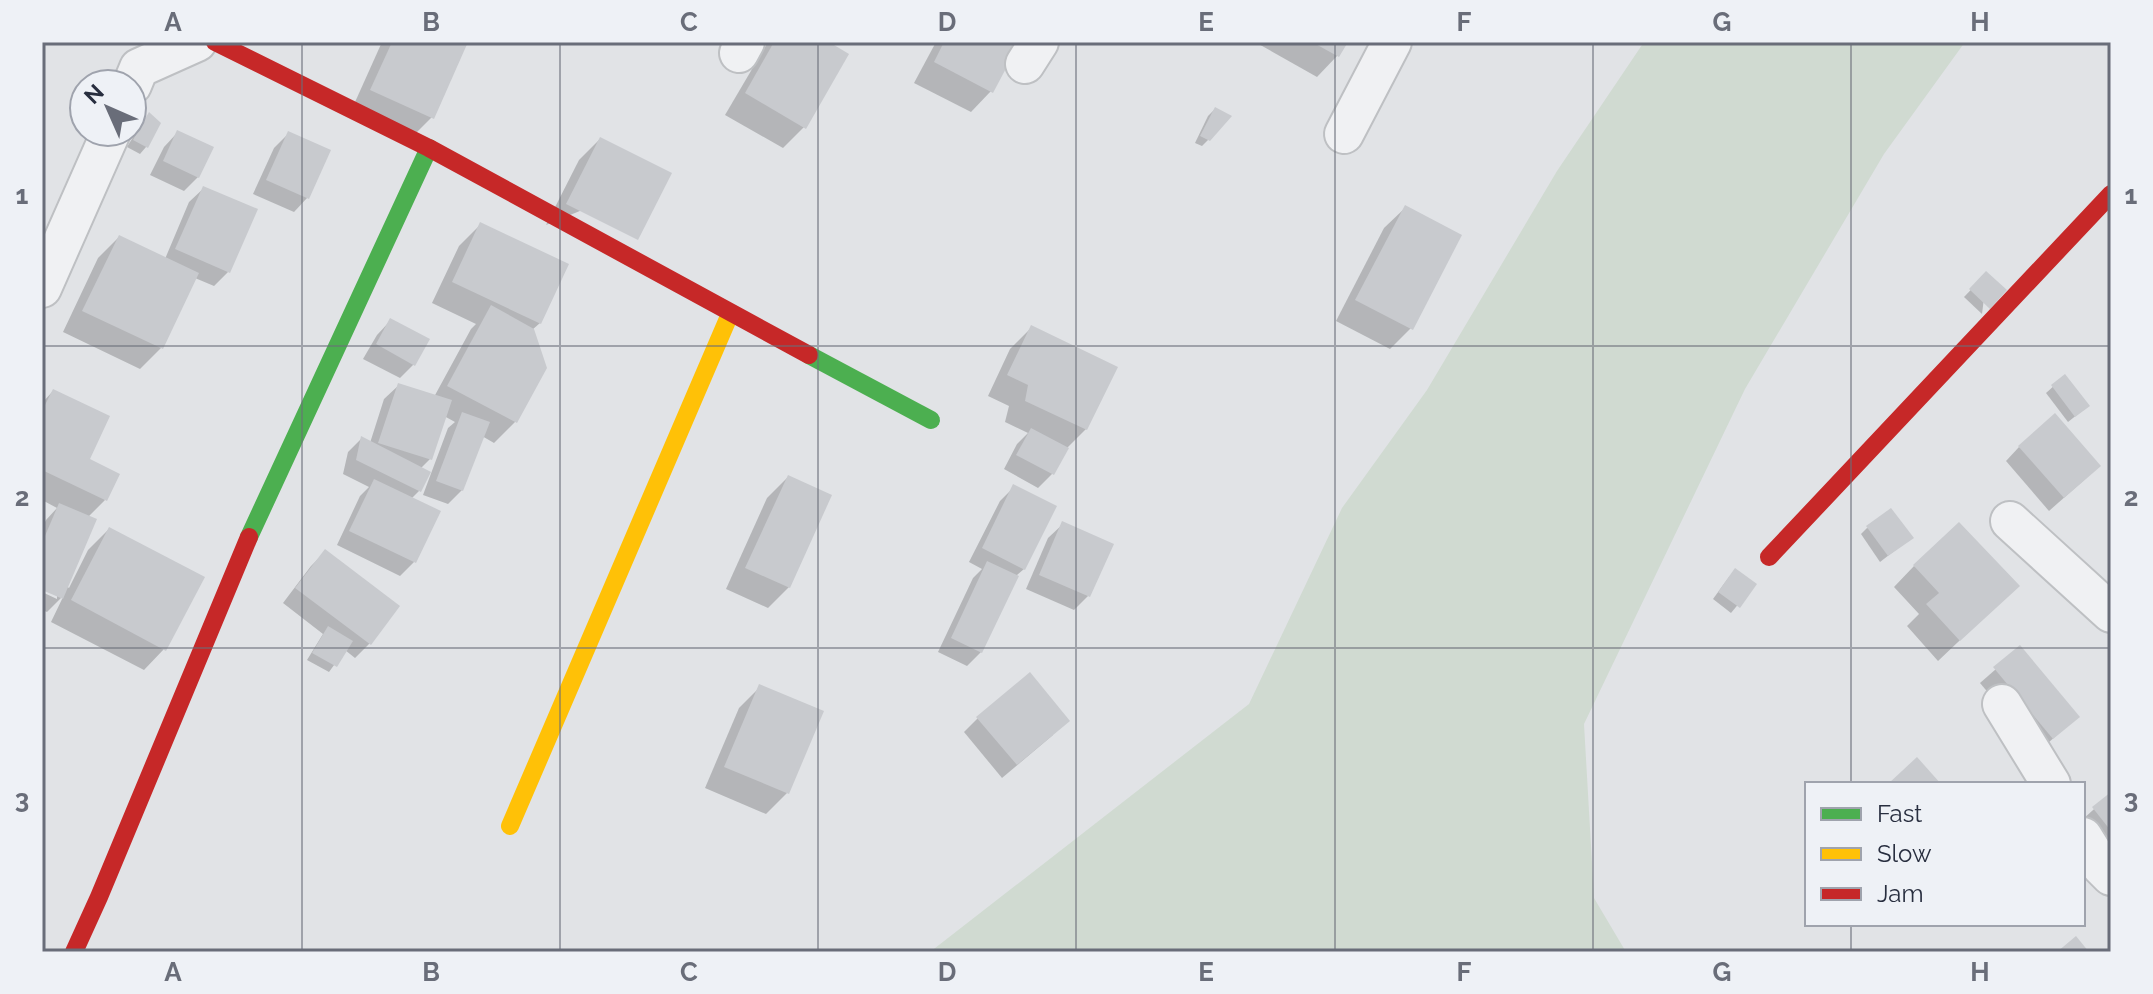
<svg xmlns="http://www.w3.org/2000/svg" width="2153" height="994" viewBox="0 0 2153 994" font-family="Raleway,sans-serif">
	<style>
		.green { fill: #d0dad1 }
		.shadow { fill: #0003 }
		.building { fill: #c8cace }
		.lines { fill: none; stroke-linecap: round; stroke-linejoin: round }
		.street-casing { stroke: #bec0c3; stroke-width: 42 }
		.street { stroke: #f0f1f3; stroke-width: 38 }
		.fast { stroke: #4caf50; stroke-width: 18 }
		.slow { stroke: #ffc107; stroke-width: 18 }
		.jam { stroke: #c62828; stroke-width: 18 }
		.grid { fill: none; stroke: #696d79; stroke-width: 2; stroke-opacity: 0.55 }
		.neatline { fill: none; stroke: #696d79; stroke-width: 3 }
		.grid-label { font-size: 26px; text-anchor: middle; font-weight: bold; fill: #696d79 }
	</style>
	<rect width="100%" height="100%" fill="#e1e3e6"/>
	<polygon class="green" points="1644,42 1965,42 1884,154 1745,389 1584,724 1594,898 1626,952 930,952 1249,704 1342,508 1427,390 1557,171"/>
	<g class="shadow">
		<polygon points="382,42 466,42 432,117 411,138 351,111"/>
		<polygon points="768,42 825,42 804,127 783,148 725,115"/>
		<polygon points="936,42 1017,42 991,91 971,112 914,83"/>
		<polygon points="1255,42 1345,42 1337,56 1317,77"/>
		<polygon points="1215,109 1209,139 1202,146 1195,143 1208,116"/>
		<polygon points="149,115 146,147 140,154 127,147 143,121"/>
		<polygon points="178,132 198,177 184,191 150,175 164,147"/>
		<polygon points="289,133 308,197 294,212 253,194 274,148"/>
		<polygon points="600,139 669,174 546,225 579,160"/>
		<polygon points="204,188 228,272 214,286 195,278 161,348 140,369 63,332 98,258 119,237 165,259 189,202"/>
		<polygon points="1405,208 1411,328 1390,349 1336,321 1384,228"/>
		<polygon points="480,225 540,323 532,330 515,422 494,443 482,436 462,490 448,504 423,495 448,428 455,422 444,416 430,459 420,469 428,473 419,491 411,499 414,562 400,576 337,545 360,496 369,487 343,474 348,452 362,438 370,443 384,399 399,385 434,397 471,329 476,324 432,303 459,246"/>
		<polygon points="1987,273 1982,314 1964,297"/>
		<polygon points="391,320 414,364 400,378 363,359 377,335"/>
		<polygon points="1031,328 1086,429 1065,450 1052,474 1038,488 1004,469 1017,444 1028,433 1005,422 1009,406 988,396 1010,349"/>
		<polygon points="2065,376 2088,406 2068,422 2046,393"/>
		<polygon points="53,391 105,500 87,518 66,586 69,588 88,550 109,529 164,649 144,670 51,622 64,595 47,612 42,610 42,592 57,599 57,594 42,588 42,528 46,520 57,508 42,500 42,403"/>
		<polygon points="2019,447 2084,480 2049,511 2006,461"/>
		<polygon points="788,477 789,587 768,608 726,589 767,498"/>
		<polygon points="1014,487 1024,569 1017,575 981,652 967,666 938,652 973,578 982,569 969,562 1000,501"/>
		<polygon points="1063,524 1088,596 1074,610 1026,589 1048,538"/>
		<polygon points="1867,528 1911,538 1880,562 1861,534"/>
		<polygon points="325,552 397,607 369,644 355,658 345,650 329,672 307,660 323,634 283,603 311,566"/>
		<polygon points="1914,566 1996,606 1938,661 1907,626 1919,614 1894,587"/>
		<polygon points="1729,577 1754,585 1731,613 1713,599"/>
		<polygon points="2020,648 2077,717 2038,752 1980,683"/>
		<polygon points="760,687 787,793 766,814 705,788 739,708"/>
		<polygon points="978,718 1053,735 1002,778 964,732"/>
		<polygon points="2111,794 2111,878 2083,819"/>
	</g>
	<g class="building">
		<polygon points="392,42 468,42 434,119 370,90"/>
		<polygon points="774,42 829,42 849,54 806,129 745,93"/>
		<polygon points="944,42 1020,42 993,93 934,62"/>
		<polygon points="1312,42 1348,42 1339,57"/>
		<polygon points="1215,107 1232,116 1210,141 1200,136"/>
		<polygon points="149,112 161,123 148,148 133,140"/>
		<polygon points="177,130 214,147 199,178 163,161"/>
		<polygon points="288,131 331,150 309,199 266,180"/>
		<polygon points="600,137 672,173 638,240 566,204"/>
		<polygon points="203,186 258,209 230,273 175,249"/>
		<polygon points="1405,205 1462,235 1413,330 1355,300"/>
		<polygon points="480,222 569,264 541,324 452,282"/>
		<polygon points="119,235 199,273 163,349 82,311"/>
		<polygon points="1986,271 2007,290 1990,309 1969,289"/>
		<polygon points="491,305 534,329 547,368 517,423 447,386"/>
		<polygon points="390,318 430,339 415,366 376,344"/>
		<polygon points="1031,325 1118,367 1087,430 1025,401 1028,385 1007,375"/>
		<polygon points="2065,374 2090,406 2075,417 2051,385"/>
		<polygon points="398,383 452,400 432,460 378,443"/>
		<polygon points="53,389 110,416 90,459 120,474 107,501 42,470 42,411"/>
		<polygon points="462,412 490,422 463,491 436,481"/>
		<polygon points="2055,413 2101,466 2064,498 2018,446"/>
		<polygon points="1031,428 1069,448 1054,475 1016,455"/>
		<polygon points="361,436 431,472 421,492 356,460"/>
		<polygon points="788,475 832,495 790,588 745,568"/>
		<polygon points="374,479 441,511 416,563 349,531"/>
		<polygon points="1013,484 1057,506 1025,570 982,548"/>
		<polygon points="59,503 97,519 63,599 42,590 42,543"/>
		<polygon points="1891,508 1914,538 1888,556 1866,526"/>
		<polygon points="1062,521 1114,544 1090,597 1039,575"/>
		<polygon points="1959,522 2020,586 1960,641 1926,604 1939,593 1913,565"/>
		<polygon points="109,527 205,577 166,651 71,600"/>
		<polygon points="325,549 400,606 371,645 295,588"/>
		<polygon points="987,561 1019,576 982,653 951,638"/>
		<polygon points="1735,568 1757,584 1740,608 1718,592"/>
		<polygon points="328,626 353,641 337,667 312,653"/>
		<polygon points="2020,645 2080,717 2053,739 1993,667"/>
		<polygon points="1030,672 1070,721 1017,765 976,717"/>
		<polygon points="759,684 824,711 789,794 724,767"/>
		<polygon points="1917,757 1941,784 1888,784"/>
		<polygon points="2111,792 2111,831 2092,807"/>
		<polygon points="2076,936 2089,952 2057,952"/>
	</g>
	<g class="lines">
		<g class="street-casing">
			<g id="street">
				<polyline points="739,53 745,42"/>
				<polyline points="1025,64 1039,42"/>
				<polyline points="132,85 139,68 197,42"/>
				<polyline points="1344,134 1392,42"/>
				<polyline points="42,288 111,132"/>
				<polyline points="2010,521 2111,613"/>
				<polyline points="2002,704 2051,784"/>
				<polyline points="2083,837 2101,866 2111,876"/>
			</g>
		</g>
		<use href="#street" class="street"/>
		<g class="fast">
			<polyline points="809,355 931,420"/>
			<polyline points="249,537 429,148"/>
		</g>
		<polyline class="slow" points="510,826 730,314"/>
		<g class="jam">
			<polyline points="215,42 429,148 809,355"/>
			<polyline points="1769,557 2111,194"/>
			<polyline points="74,952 99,897 249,537"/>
		</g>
	</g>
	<path class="grid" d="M302 42V952M560 42V952M818 42V952M1076 42V952M1335 42V952M1593 42V952M1851 42V784M42 346H2111M42 648H2111M1851 924V952"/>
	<rect width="2153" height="994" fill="none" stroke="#eef1f6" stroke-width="88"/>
	<rect x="1805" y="782" width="280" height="144" fill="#eef1f6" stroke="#9fa3ad" stroke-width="2"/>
	<rect x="1821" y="808" width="40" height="12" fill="#4caf50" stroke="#9fa3ad" stroke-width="2"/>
	<text x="1877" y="822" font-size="24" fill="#282e3f">Fast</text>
	<rect x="1821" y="848" width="40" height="12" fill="#ffc107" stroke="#9fa3ad" stroke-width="2"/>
	<text x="1877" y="862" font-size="24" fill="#282e3f">Slow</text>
	<rect x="1821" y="888" width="40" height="12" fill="#c62828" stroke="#9fa3ad" stroke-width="2"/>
	<text x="1877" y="902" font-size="24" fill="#282e3f">Jam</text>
	<g transform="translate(108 108) rotate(315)"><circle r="38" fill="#eef1f6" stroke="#9fa3ad" stroke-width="2"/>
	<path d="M0-6L14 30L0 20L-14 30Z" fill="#696d79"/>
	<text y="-12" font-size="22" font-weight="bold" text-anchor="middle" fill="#282e3f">N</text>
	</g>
	<rect x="44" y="44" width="2065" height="906" class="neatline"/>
	<g class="grid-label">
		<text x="173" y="31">A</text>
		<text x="431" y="31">B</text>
		<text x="689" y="31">C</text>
		<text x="947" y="31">D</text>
		<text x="1206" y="31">E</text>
		<text x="1464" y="31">F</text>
		<text x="1722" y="31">G</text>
		<text x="1980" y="31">H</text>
		<text x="22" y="204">1</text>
		<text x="2131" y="204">1</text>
		<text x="22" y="506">2</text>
		<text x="2131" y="506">2</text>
		<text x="22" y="808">3</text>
		<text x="2131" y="808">3</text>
		<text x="173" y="981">A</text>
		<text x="431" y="981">B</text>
		<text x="689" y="981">C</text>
		<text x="947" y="981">D</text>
		<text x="1206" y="981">E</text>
		<text x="1464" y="981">F</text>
		<text x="1722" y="981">G</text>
		<text x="1980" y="981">H</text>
	</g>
</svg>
